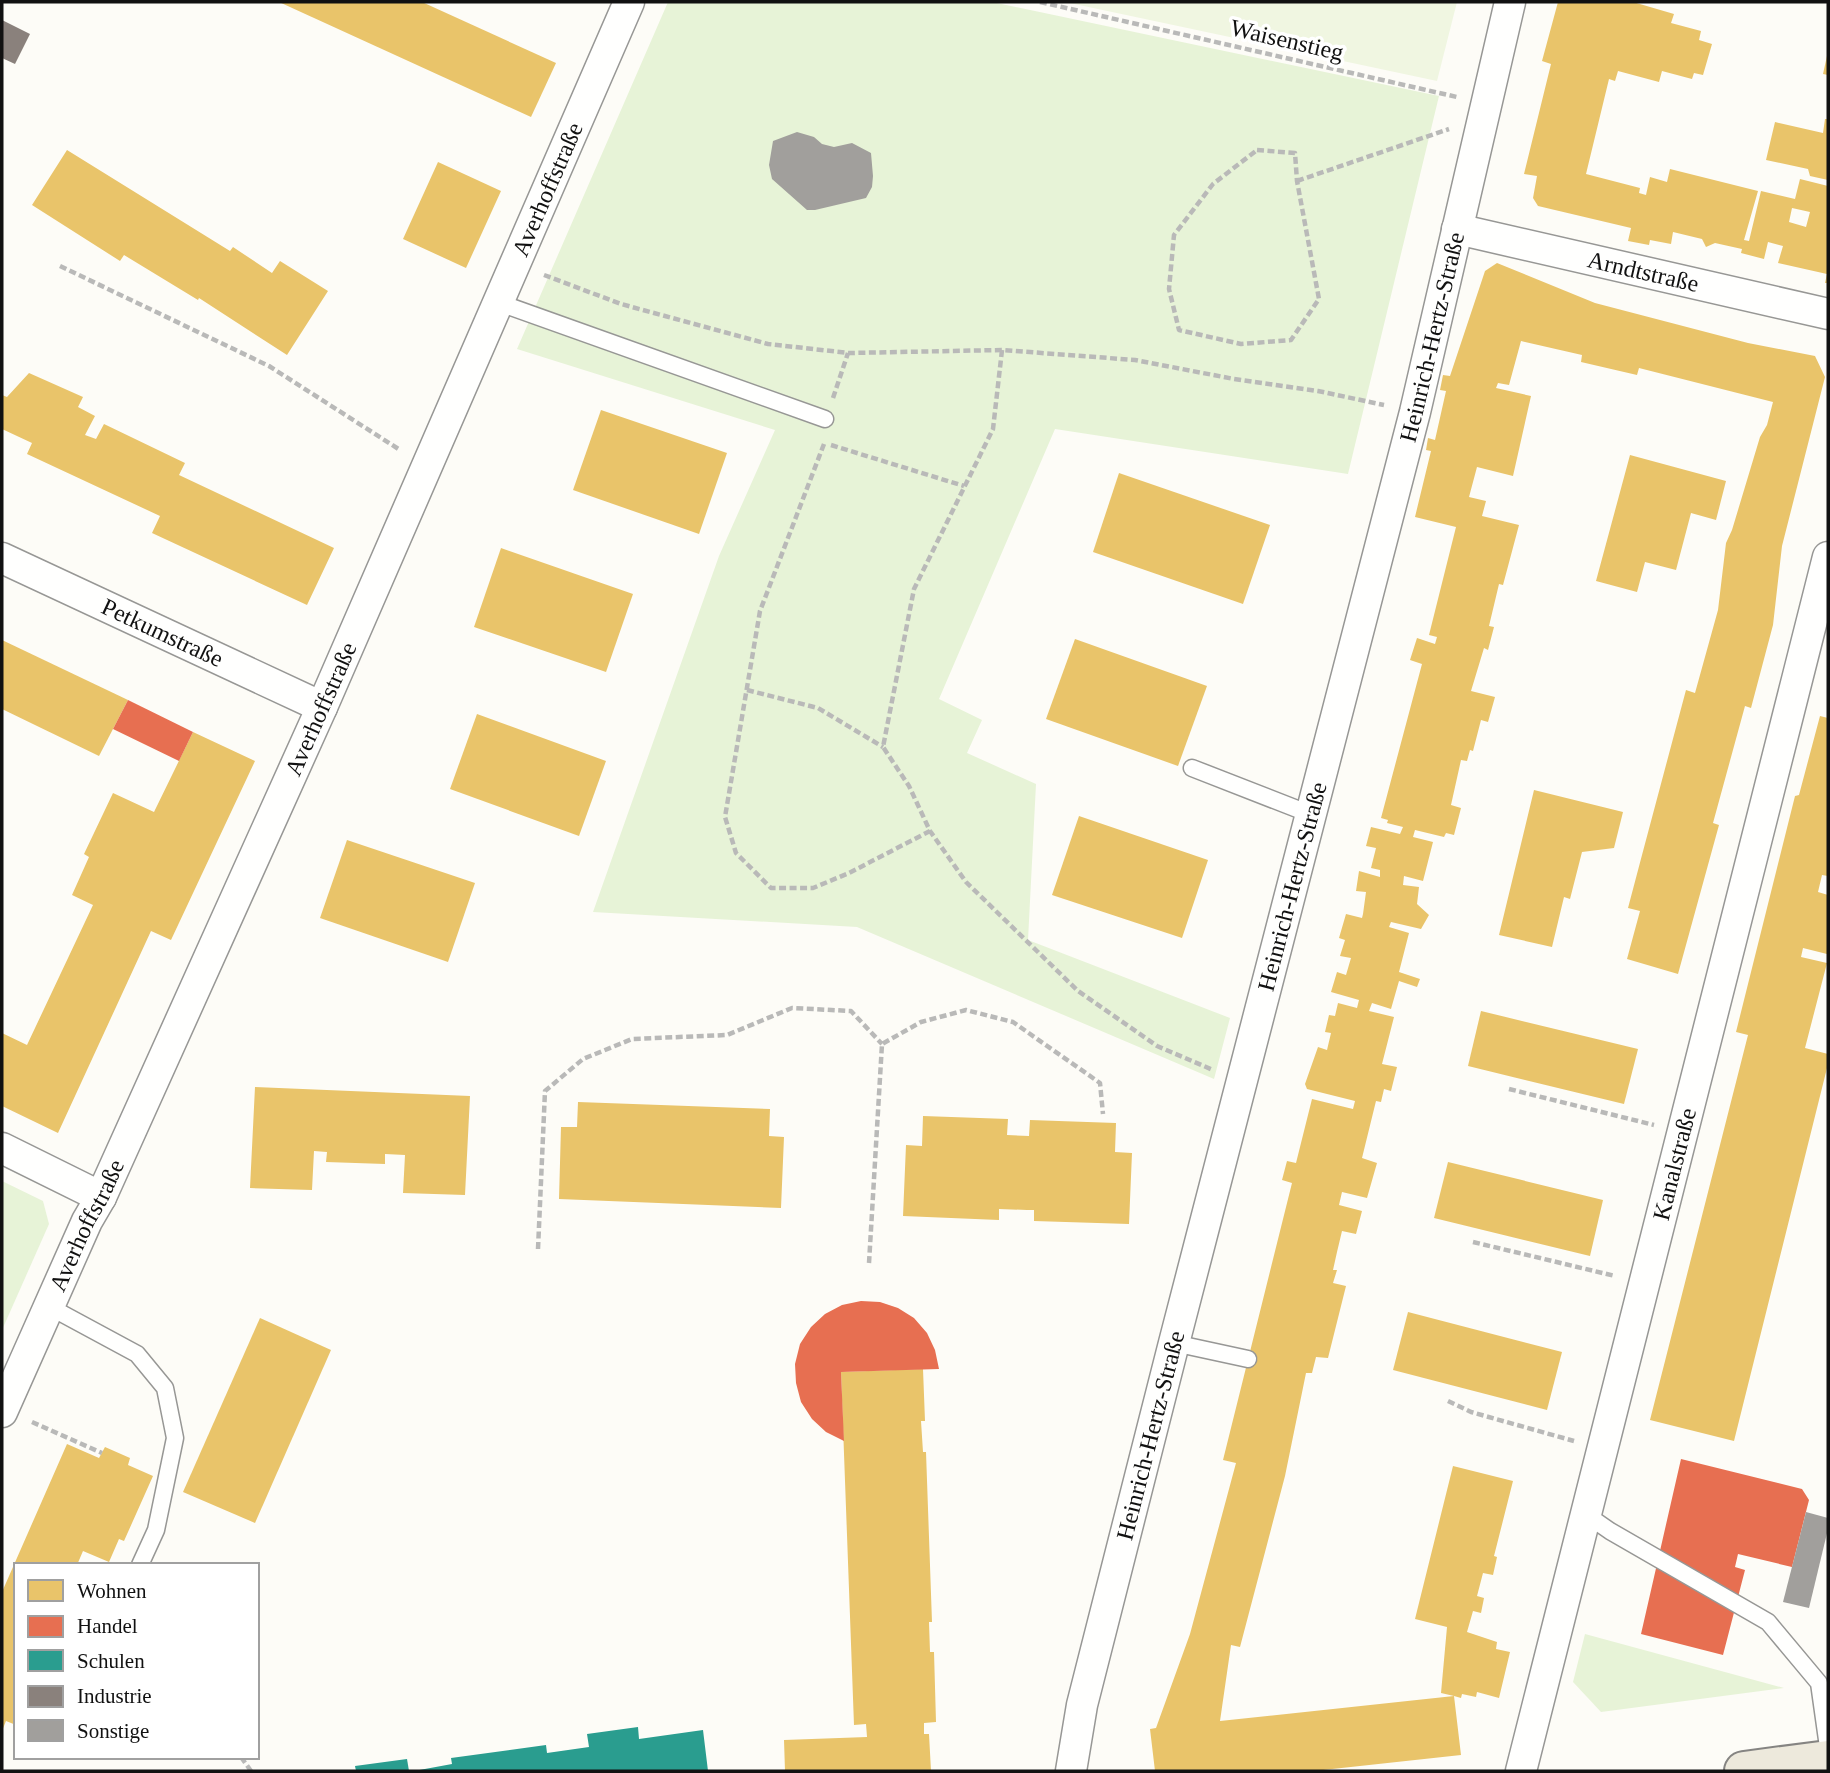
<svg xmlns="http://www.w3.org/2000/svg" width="1830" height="1773" viewBox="0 0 1830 1773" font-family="Georgia,serif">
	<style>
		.green { fill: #e7f3d7 }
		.pitch { fill: #f0f6e1 }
		.homes { fill: #e9c46a; fill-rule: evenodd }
		.shops { fill: #e76f51 }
		.schools { fill: #2a9d8f }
		.industry { fill: #8a817c }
		.building { fill: #a19f9c }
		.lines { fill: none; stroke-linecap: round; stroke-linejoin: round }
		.lane-casing { stroke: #979795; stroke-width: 19 }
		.street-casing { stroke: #979795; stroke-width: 33 }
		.primary-casing { stroke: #858482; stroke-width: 42 }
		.path { stroke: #b9b9b8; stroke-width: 4.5; stroke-dasharray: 7 3.5; stroke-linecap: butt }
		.lane { stroke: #fffffe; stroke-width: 16 }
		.street { stroke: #fffffe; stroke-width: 30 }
		.primary { stroke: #ede9dc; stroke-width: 38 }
		.labels { text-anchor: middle; stroke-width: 7; stroke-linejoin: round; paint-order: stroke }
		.street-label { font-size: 24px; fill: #111; stroke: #fff }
	</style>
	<rect width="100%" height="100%" fill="#fdfcf7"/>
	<g class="green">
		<polygon points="668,2 992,2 1439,96 1348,474 1055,429 939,699 982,720 967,753 1036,784 1028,940 1230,1018 1214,1079 857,927 593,912 719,556 775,430 517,349"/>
		<polygon points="2,1181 43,1201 49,1224 2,1330"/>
		<polygon points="1585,1634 1784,1688 1601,1712 1573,1682"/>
	</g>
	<polygon class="pitch" points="1065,2 1457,2 1437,81"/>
	<g class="homes">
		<polygon points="279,2 422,2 556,63 531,117"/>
		<path d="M1558 2H1633L1674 14 1671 23 1701 31 1699 40 1712 44 1703 75 1694 73 1692 79 1662 71 1659 82 1618 71 1615 81 1609 79 1586 174 1640 188 1639 193 1646 195 1650 177 1667 182 1670 169 1758 191 1744 240 1749 241 1761 191 1795 199 1800 179 1828 186V283H1825L1827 274 1778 263 1783 246 1768 242 1764 259 1741 253 1742 249 1715 243 1706 247 1702 239 1673 232 1671 244 1650 240 1649 245 1628 241 1631 228 1538 206 1533 198 1537 176 1524 174 1551 64 1542 61ZM1792 208 1810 212 1806 227 1789 222Z"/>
		<polygon points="1827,56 1828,56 1828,75 1823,74"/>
		<polygon points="1825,119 1828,119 1828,180 1810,176 1808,169 1766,160 1775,122 1823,133"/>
		<polygon points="67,150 230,251 233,247 272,273 280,261 328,291 287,355 199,298 198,300 124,255 120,261 32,205"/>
		<polygon points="438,162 501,191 466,268 403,239"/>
		<polygon points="1497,263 1595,303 1748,343 1815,356 1825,377 1782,546 1773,625 1751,708 1745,706 1713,823 1719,825 1678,974 1627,959 1640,911 1628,908 1642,855 1686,690 1695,693 1718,610 1726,543 1732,530 1760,437 1767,425 1773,402 1639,368 1637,375 1581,362 1582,355 1521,341 1509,385 1498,383 1496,388 1531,396 1513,476 1477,467 1469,497 1486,501 1482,516 1519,525 1503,585 1499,584 1489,626 1494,627 1488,650 1484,648 1471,691 1495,697 1488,722 1481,720 1473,751 1470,750 1467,761 1461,760 1451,805 1461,808 1454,835 1446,833 1444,837 1415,830 1413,837 1433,842 1423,881 1404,876 1403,885 1419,887 1417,904 1429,915 1421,929 1391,922 1389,927 1409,933 1399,972 1420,979 1417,987 1399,981 1391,1009 1372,1003 1369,1011 1394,1017 1382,1064 1397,1067 1391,1091 1384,1089 1381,1102 1376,1101 1362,1158 1377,1163 1367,1198 1342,1192 1339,1205 1362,1211 1356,1234 1342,1231 1337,1252 1333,1270 1337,1270 1333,1283 1346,1286 1328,1358 1316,1357 1312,1373 1306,1373 1285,1476 1240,1647 1231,1645 1220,1721 1454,1696 1441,1693 1447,1627 1415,1619 1453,1466 1513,1481 1494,1556 1497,1557 1493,1575 1483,1573 1477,1596 1484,1598 1481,1613 1473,1611 1467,1632 1497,1642 1496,1649 1510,1652 1499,1698 1477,1692 1476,1697 1462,1694 1461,1698 1454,1696 1461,1755 1314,1771 1155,1771 1150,1729 1156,1728 1190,1634 1236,1463 1223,1460 1292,1183 1282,1180 1287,1161 1296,1163 1312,1099 1353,1109 1355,1101 1307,1089 1305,1084 1318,1047 1327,1050 1331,1033 1325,1032 1329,1015 1335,1016 1338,1003 1357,1008 1359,1000 1331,992 1337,972 1346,975 1351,958 1340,956 1345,940 1339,938 1346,914 1362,918 1363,914 1366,892 1356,891 1359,871 1380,877 1380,870 1371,868 1376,848 1366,846 1371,827 1400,834 1403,827 1387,823 1388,820 1381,818 1422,664 1410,660 1417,638 1435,644 1437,637 1429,635 1456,527 1415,517 1431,451 1426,450 1428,438 1435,440 1446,391 1440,390 1443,375 1450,376 1485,271"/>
		<polygon points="29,373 83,397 78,407 95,416 85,435 96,439 104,424 185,463 179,475 334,548 307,605 152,533 160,516 27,454 32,443 2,429 2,395 7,397"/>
		<polygon points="601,410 727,453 699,534 573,490"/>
		<polygon points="1630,455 1726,481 1716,520 1691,513 1676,570 1645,562 1637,592 1596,581"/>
		<polygon points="1119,473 1270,525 1243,604 1093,552"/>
		<polygon points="501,548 633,594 606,672 474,627"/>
		<polygon points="1075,639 1207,686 1178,766 1046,719"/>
		<polygon points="2,640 128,700 99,756 2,709"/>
		<polygon points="477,714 606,761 579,836 450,789"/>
		<polygon points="1820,716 1828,718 1828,876 1822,875 1818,892 1828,895 1828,947 1827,954 1803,948 1801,957 1827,963 1805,1048 1828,1054 1828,1064 1734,1441 1650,1420 1748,1035 1736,1032 1795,796 1799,795"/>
		<polygon points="193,732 255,761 171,940 151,931 58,1133 2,1106 2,1033 27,1045 93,905 72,895 89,857 84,854 113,793 154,812"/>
		<polygon points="1534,790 1623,812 1614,848 1582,852 1570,899 1564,897 1552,947 1499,935"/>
		<polygon points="1079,816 1208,860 1182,938 1052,895"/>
		<polygon points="347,840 475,883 448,962 320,918"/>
		<polygon points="1481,1011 1638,1049 1624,1104 1468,1066"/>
		<polygon points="255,1087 470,1096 465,1195 403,1193 405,1155 385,1154 385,1164 326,1162 327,1152 314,1151 312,1190 250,1188"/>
		<polygon points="578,1102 770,1109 769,1136 784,1137 781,1208 559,1199 561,1127 577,1127"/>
		<polygon points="923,1116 1008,1119 1007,1135 1029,1136 1030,1120 1116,1123 1115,1152 1132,1153 1129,1224 1034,1221 1034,1210 1027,1210 999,1209 999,1220 903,1216 906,1145 922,1146"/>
		<polygon points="1448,1162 1603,1200 1590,1256 1434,1218"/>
		<polygon points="1408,1312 1562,1352 1547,1410 1393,1370"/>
		<polygon points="260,1318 331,1350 255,1523 183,1492"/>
		<polygon points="923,1369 925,1421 921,1421 923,1452 926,1452 932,1622 929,1622 930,1652 934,1652 936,1722 924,1723 924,1734 929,1734 931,1771 785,1771 784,1740 867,1737 866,1724 854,1725 841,1372"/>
		<polygon points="67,1444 99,1458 105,1447 130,1458 128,1465 153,1476 124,1541 119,1539 109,1562 83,1551 77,1565 16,1565 16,1725 6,1721 2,1731 2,1592"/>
	</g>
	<g class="shops">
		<polygon points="128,700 193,732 179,761 113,729"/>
		<polygon points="861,1301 880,1302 898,1308 914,1318 927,1333 935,1350 939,1369 841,1372 844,1441 826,1432 812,1419 801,1402 796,1383 795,1364 800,1344 811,1327 825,1314 842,1305"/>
		<polygon points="1681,1459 1802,1489 1809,1500 1792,1567 1738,1554 1735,1567 1745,1570 1723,1655 1641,1634"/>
	</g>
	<g class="schools">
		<polygon points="638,1727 639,1739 703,1730 708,1771 414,1771 452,1764 451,1758 546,1745 547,1753 589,1747 587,1734"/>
		<polygon points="407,1759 409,1771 356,1771 355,1766"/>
	</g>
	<polygon class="industry" points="2,20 30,34 15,64 2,58"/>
	<g class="building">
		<polygon points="797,132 814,137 822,144 834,147 852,143 871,153 873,176 872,187 866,198 815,210 807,210 772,179 769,165 773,141"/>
		<polygon points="1806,1512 1828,1518 1828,1529 1809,1608 1783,1602"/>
	</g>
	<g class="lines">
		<g class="lane-casing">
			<g id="lane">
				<polyline points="497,302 825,419"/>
				<polyline points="1192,768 1310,814"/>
				<polyline points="48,1306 137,1354 165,1388 175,1438 156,1530 140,1565"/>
				<polyline points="1174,1343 1248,1359"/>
				<polyline points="1587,1515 1610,1531 1768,1622 1819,1683 1828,1747"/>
			</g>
		</g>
		<g class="street-casing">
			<g id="street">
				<path id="s1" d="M1457 229 1828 314"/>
				<path id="s2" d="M2 558 322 707"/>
				<polyline points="2,1148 101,1197"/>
				<path id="s3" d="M2 1412 87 1221 101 1197 322 707 629 2"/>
				<path id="s4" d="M1071 1771 1082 1705 1174 1343 1415 412 1510 2"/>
				<path id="s5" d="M1521 1771 1828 557"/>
			</g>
		</g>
		<g class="primary-casing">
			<polyline id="primary" points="1744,1771 1828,1760"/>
		</g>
		<g class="path">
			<polyline points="1040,2 1457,97"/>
			<polygon points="1257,150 1295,153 1297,181 1319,299 1291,340 1241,344 1179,330 1169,289 1174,235 1213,184"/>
			<polyline points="1297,181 1449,129"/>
			<polyline points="60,266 269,366 400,450"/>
			<polyline points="544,275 621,304 768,344 849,353 1002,350 1135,360 1234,379 1318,391 1384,405"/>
			<polyline points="1002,350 993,429 914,589 883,747 909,786 930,831 966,882 1078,991 1157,1046 1213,1070"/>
			<polyline points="833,398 848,353"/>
			<polyline points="824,444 760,611 725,817 736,853 771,888 813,888 849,873 930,831"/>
			<polyline points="831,445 964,486"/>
			<polyline points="747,690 818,708 883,747"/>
			<polyline points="1509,1089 1654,1125"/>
			<polyline points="1473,1242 1615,1276"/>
			<polyline points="538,1249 545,1091 583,1059 632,1039 727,1035 792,1008 851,1011 882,1044"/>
			<polyline points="869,1263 882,1044 921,1022 966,1010 1013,1022 1100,1083 1103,1114"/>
			<polyline points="1448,1401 1471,1412 1574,1441"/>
			<polyline points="32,1422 102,1453"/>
			<polyline points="241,1757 251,1771"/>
		</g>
		<use href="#lane" class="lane"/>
		<use href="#street" class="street"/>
		<use href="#primary" class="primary"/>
	</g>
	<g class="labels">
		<g class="street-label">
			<text transform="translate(1287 40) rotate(13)" y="8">Waisenstieg</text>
			<text dy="8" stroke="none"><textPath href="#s3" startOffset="1339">Averhoffstraße</textPath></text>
			<text dy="8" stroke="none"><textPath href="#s1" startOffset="191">Arndtstraße</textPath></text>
			<text dy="8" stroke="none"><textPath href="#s4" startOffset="1479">Heinrich-Hertz-Straße</textPath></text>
			<text dy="8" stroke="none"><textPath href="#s2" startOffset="177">Petkumstraße</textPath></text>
			<text dy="8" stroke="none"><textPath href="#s3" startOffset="772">Averhoffstraße</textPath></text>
			<text dy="8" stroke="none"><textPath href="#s4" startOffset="912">Heinrich-Hertz-Straße</textPath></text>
			<text dy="8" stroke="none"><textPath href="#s5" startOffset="626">Kanalstraße</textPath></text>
			<text dy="8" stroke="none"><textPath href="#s3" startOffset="205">Averhoffstraße</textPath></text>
			<text dy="8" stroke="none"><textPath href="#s4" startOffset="345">Heinrich-Hertz-Straße</textPath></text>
		</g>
	</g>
	<rect width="1830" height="1773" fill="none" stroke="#111111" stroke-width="7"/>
	<rect x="14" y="1563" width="245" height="196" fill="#ffffff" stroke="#a0a0a0" stroke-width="2"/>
	<rect x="28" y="1580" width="35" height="21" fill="#e9c46a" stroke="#a0a0a0" stroke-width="2"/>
	<text x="77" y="1598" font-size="21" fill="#111111">Wohnen</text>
	<rect x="28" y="1616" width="35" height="21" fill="#e76f51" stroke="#a0a0a0" stroke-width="2"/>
	<text x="77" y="1633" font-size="21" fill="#111111">Handel</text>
	<rect x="28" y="1650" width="35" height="21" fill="#2a9d8f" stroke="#a0a0a0" stroke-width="2"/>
	<text x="77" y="1668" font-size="21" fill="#111111">Schulen</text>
	<rect x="28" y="1686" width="35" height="21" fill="#8a817c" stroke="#a0a0a0" stroke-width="2"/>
	<text x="77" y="1703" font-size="21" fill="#111111">Industrie</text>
	<rect x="28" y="1720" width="35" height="21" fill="#a19f9c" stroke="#a0a0a0" stroke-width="2"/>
	<text x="77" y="1738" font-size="21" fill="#111111">Sonstige</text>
</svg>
